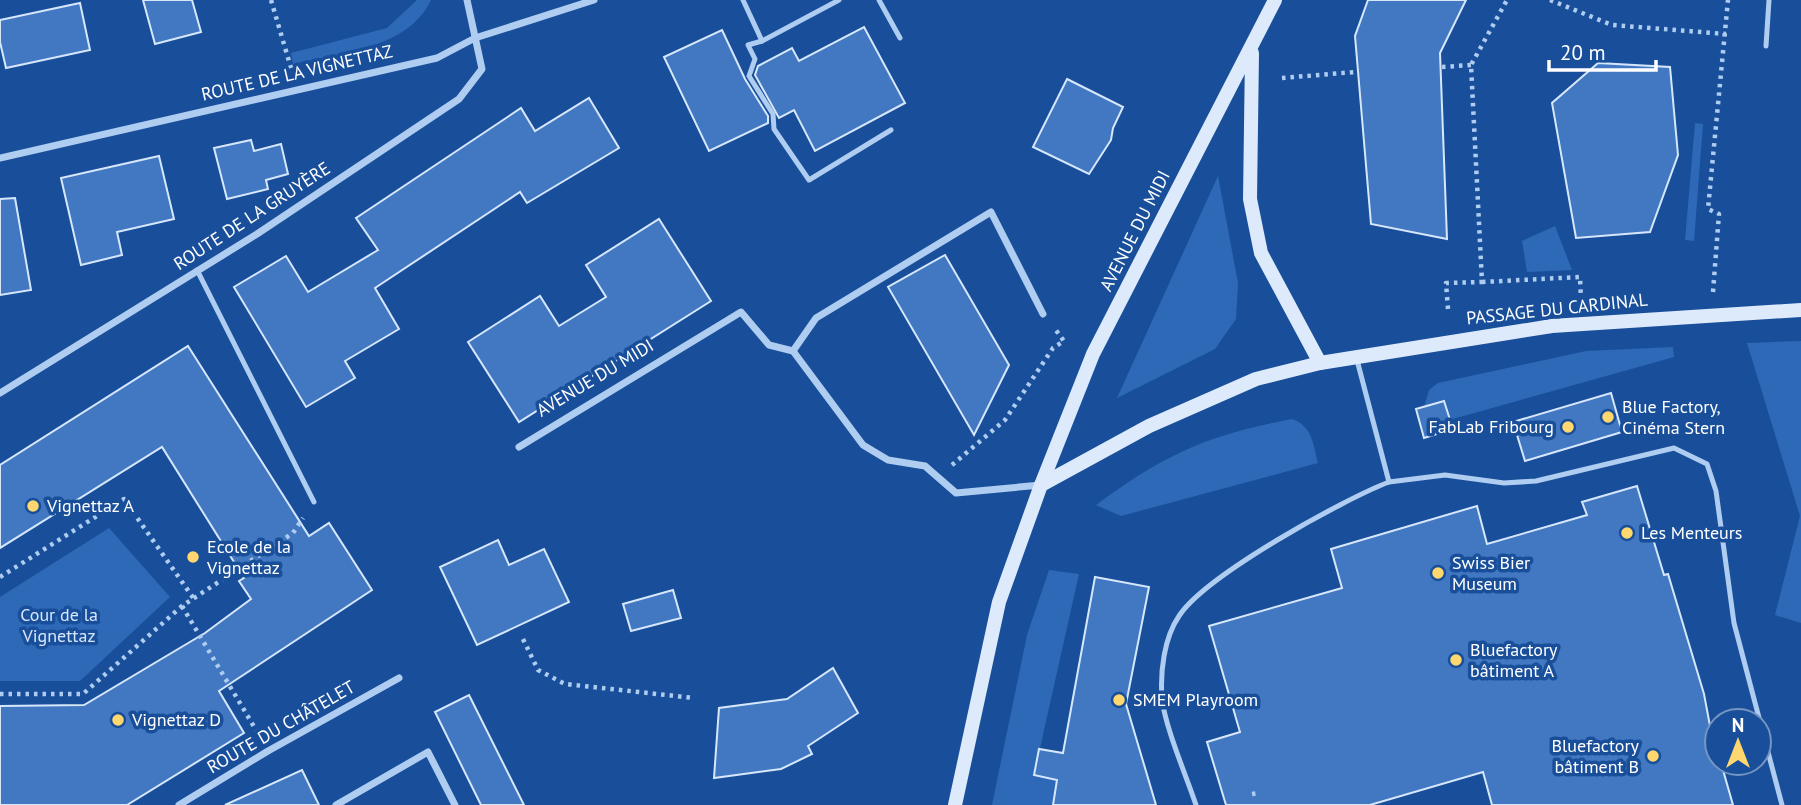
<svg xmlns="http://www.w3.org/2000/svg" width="1801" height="805" viewBox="0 0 1801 805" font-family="'PT Sans',sans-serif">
<rect width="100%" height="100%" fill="#194f9a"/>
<g fill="#2d69b7">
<path d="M417,0H431C408,49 340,53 293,64L291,53L387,28Z"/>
<path d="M1695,123L1703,124L1694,241L1685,240Z"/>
<path d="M1218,176L1238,283L1236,319L1215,349L1117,398Z"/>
<path d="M1555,226L1572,270L1527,272L1522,241Z"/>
<path d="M1801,341V623L1775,615L1800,516L1747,343Z"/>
<path d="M1673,347L1674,357L1453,419V429L1444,401L1424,407L1429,390L1438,383L1586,351Z"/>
<path d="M1292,419C1312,426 1313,443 1318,463L1121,516L1096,505C1165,454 1208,435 1292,419Z"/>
<path d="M109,528L170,597L80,681H0V597Z"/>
<path d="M1049,570L1079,574L1034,775L1057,780L1053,805H992L1027,635Z"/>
</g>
<g fill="#4278c1" stroke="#d6e7fc" stroke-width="2">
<path d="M143,0H192L201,32L155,44Z"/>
<path d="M1368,0H1466L1440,53L1447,239L1371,224L1355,36Z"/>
<path d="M80,3L90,50L6,68L0,42V20Z"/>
<path d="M864,27L905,103L815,151L794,110L779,118L755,75L758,66L792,48L799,61Z"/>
<path d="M722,30L745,79L768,116V123L709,151L664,57Z"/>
<path d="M1598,63L1670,67L1678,155L1650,232L1576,238L1552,103Z"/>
<path d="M1067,79L1123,107L1113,128L1111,140L1089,174L1033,147Z"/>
<path d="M589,98L619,148L527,203L520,192L375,288L399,329L345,361L355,378L306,407L234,287L286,256L308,292L378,250L356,218L521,108L535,131Z"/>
<path d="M251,140L254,151L281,144L288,174L266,180L268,189L227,199L214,148Z"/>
<path d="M159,156L174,219L117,232L122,255L81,265L61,178Z"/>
<path d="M15,198L31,290L0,295V199Z"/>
<path d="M659,219L711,301L519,422L468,342L540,296L559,326L606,297L586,265Z"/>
<path d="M945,255L1009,365L974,435L888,287Z"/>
<path d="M188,346L309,536L329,523L372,590L219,691L244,733L127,805H0V706L84,705L205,633L251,599L239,581L244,578L162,447L0,548V465Z"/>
<path d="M1611,393L1622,432L1525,461L1513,422Z"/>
<path d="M1444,401L1453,429L1424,438L1416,409Z"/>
<path d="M1637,486L1664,575L1668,574L1704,694L1717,763H1721L1733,805H1492L1483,772L1370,805H1226L1207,742L1240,732L1209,626L1342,588L1331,549L1477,506L1487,544L1587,515L1582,502Z"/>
<path d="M498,540L509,565L544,549L569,602L477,645L440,567Z"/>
<path d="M1095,577L1149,587L1126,704L1156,805H1053L1057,780L1034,775L1039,749L1063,753Z"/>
<path d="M673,590L681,618L631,631L623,604Z"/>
<path d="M833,668L858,713L808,746L812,754L781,769L714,778L719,708L787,699Z"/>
<path d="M469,695L524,805H481L435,712Z"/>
<path d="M302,770L319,805H225Z"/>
</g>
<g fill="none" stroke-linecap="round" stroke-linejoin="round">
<g stroke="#afccf1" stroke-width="4.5" stroke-dasharray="3.5 5" stroke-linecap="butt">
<path d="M271,0L291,68"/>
<path d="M1550,0L1612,25L1726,34"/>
<path d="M1442,67L1471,65"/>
<path d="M1282,78L1355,72"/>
<path d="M1482,282L1580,277L1581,300"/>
<path d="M1713,292L1719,214L1708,209L1728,0"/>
<path d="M1448,309L1446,283L1482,282L1471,65L1507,0"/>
<path d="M952,465L1005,420L1053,348L1064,341L1055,329"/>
<path d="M0,577L124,499L194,599"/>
<path d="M182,606L259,735"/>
<path d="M523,639L538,670L565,684L694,698"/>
<path d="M0,694H83L182,606L293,533L303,518"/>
<path d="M1252,794L1258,793"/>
</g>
<g stroke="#afccf1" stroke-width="5">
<path d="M743,0L762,41L839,0"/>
<path d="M879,0L900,38"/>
<path d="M762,41L748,45L755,59L749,76L773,114L774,129L809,180L891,130"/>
<path d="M1766,46L1769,0"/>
<path d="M197,270L314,502"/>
<path d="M1389,482L1445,475L1504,483L1536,481L1674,448L1707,464L1716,491L1734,623L1782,805"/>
<path d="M1196,805C1187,778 1164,724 1162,698C1160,672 1164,638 1179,616C1205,576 1342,500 1389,482L1357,360"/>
</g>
<g stroke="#afccf1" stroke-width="7">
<path d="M0,158L437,58L475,38L594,0"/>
<path d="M793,351L863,445L888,460L925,466L956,493L1041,485"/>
<path d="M0,393L257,234L459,99L482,69L467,0"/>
<path d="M519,447L741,312L769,345L793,351L816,318L991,212L1043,314"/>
<path d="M179,805L268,751L399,678"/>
<path d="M336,805L428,752L455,805"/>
</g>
<g stroke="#ddeafc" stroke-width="14">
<path d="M1252,53L1250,199L1261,253L1320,363"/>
<path d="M1041,485L1149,426L1256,379L1320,363L1552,326L1801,310"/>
<path d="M955,805L999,602L1041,485L1093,354L1275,0"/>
</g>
</g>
<g fill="#ffd76f" stroke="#194f9a" stroke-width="2.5">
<circle cx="1608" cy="417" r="7"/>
<circle cx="1568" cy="427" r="7"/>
<circle cx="33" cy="506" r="7"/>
<circle cx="1627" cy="533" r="7"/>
<circle cx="193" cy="557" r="7"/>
<circle cx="1438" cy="573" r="7"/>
<circle cx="1456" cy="660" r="7"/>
<circle cx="1119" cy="700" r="7"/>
<circle cx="118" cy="720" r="7"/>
<circle cx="1653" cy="756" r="7"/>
</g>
<g text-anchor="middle" stroke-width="7" stroke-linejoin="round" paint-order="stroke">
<g font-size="18" fill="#fff" stroke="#194f9a">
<text transform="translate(297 73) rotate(-13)" y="6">ROUTE DE LA VIGNETTAZ</text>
<text transform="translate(252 216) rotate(-33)" y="6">ROUTE DE LA GRUYÈRE</text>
<text transform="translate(1135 231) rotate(-63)" y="6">AVENUE DU MIDI</text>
<text transform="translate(1557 309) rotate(-6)" y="6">PASSAGE DU CARDINAL</text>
<text transform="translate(595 378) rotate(-31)" y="6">AVENUE DU MIDI</text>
<text transform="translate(281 727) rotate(-30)" y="6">ROUTE DU CHÂTELET</text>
</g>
<g font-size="18" fill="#fff" stroke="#194f9a" text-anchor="start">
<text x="1622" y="413">Blue Factory,<tspan x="1622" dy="21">Cinéma Stern</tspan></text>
<text x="1554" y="433" text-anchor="end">FabLab Fribourg</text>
<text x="47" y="512">Vignettaz A</text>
<text x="1641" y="539">Les Menteurs</text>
<text x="207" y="553">Ecole de la<tspan x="207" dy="21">Vignettaz</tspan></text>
<text x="1452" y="569">Swiss Bier<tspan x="1452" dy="21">Museum</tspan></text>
<text x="1470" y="656">Bluefactory<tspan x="1470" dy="21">bâtiment A</tspan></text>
<text x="1133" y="706">SMEM Playroom</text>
<text x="132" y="726">Vignettaz D</text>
<text x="1639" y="752" text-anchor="end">Bluefactory<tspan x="1639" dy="21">bâtiment B</tspan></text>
</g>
<g font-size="18" fill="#d6e7fc" stroke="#194f9a">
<text x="59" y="621">Cour de la<tspan x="59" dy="21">Vignettaz</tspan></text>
</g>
</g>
<g transform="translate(1738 742)"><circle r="33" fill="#194f9a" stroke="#7595c2" stroke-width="2"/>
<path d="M0-5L12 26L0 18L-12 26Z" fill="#ffd76f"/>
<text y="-10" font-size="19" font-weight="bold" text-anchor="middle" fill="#ffffff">N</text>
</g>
<path d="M1549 60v10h107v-10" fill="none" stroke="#ffffff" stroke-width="3.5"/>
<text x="1560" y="60" font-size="21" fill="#ffffff" stroke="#194f9a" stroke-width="5" paint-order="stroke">20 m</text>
</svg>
